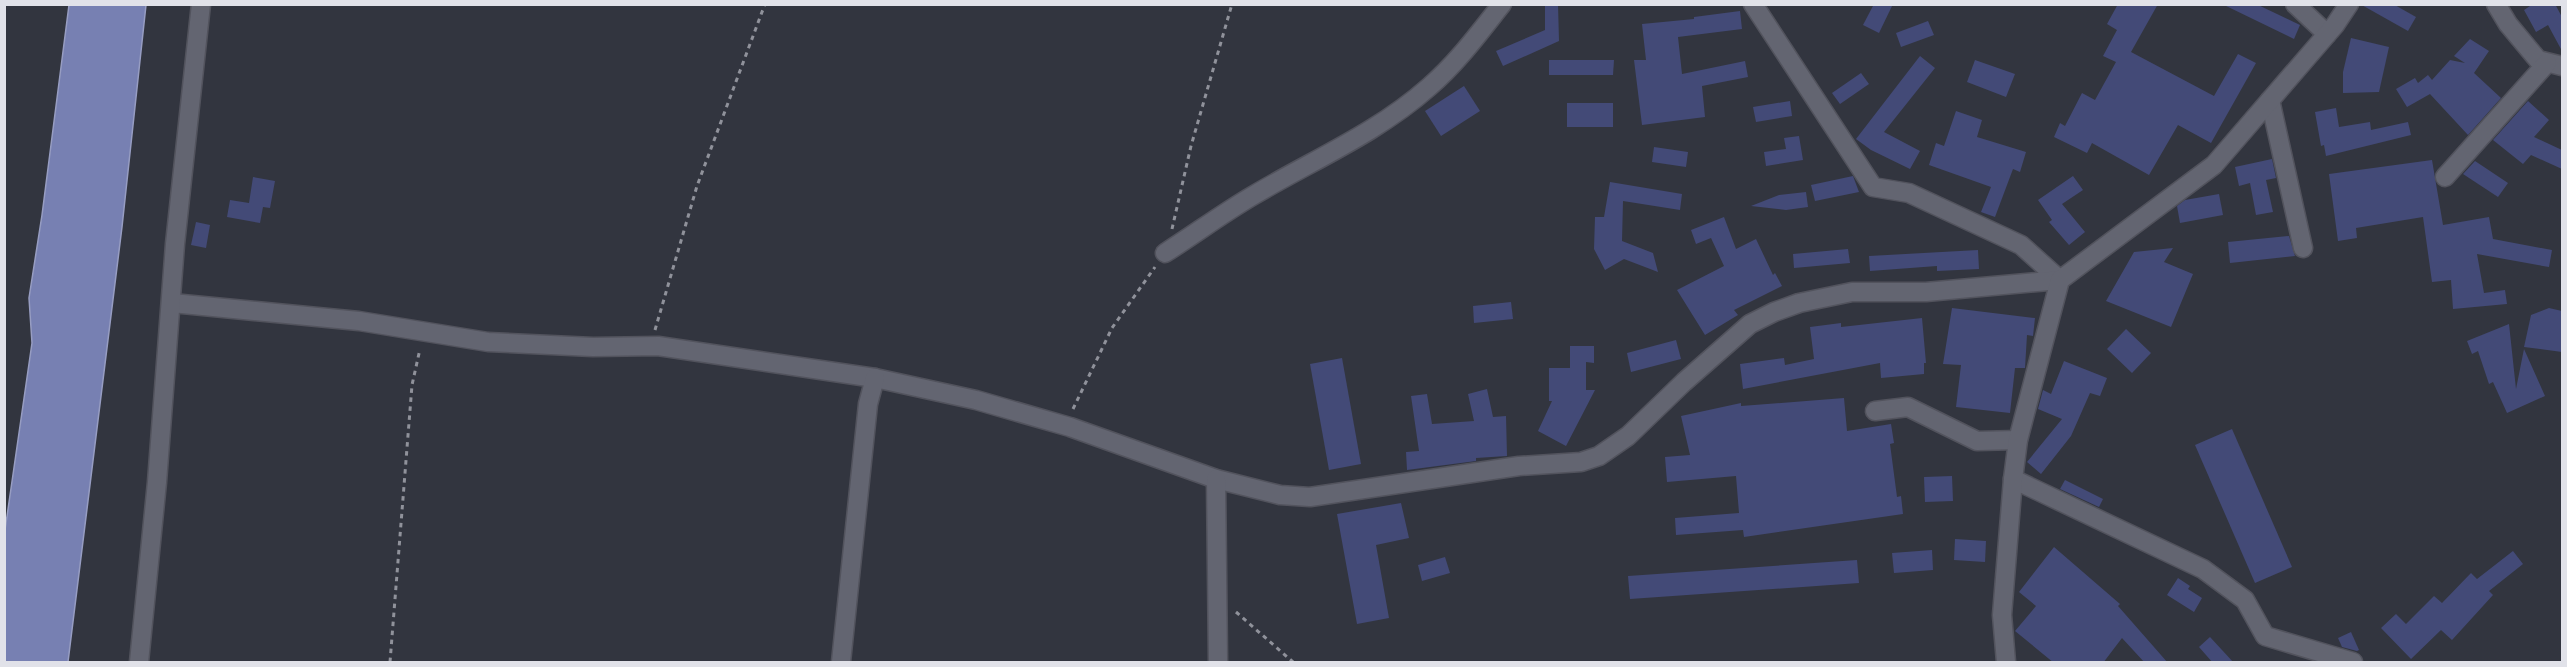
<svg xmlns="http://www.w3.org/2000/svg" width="2567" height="667" viewBox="0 0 2567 667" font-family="Quicksand,sans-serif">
<rect width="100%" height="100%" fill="#32353f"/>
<path fill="#7780b2" stroke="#979dc2" stroke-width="1.5" d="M69,5H146L122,227L68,662H5V530L32,343L29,298L42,215Z"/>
<g fill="#434a77">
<path d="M1545,4H1558L1559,41L1503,66L1496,51L1545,30Z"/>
<path d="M1874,4H1893L1879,33L1863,25Z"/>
<path d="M2118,4H2158L2131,52L2214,96L2238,54L2256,63L2211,143L2178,125L2149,175L2092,143L2087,153L2054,137L2060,123L2065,126L2082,93L2095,100L2116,62L2103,56L2117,30L2107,24Z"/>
<path d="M2222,4H2256L2300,25L2294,39Z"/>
<path d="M2360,4H2393L2416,17L2408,31Z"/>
<path d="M2533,4H2555L2562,17V51L2548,25L2536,32L2524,10Z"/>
<path d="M1740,11L1742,29L1678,37L1682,74L1745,61L1748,77L1702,86L1705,117L1642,125L1634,60H1646L1642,24L1694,19V17Z"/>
<path d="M1928,21L1934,35L1901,47L1896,33Z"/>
<path d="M2351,38L2389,47L2379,92L2343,93V72Z"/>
<path d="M2470,39L2489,51L2474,73L2501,98L2468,135L2430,94L2407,107L2396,89L2415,78L2418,83L2428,75L2432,80L2450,60L2465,63L2454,56Z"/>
<path d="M1920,56L1935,68L1884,132L1920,151L1910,169L1871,150L1856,139Z"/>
<path d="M1549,60H1614L1613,75H1549Z"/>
<path d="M1975,60L2015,74L2006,97L1967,82Z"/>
<path d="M1861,73L1869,84L1840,104L1832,93Z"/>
<path d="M1464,86L1480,111L1441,136L1425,111Z"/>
<path d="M1790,101L1792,116L1756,122L1753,107Z"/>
<path d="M2528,101L2549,120L2534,137L2562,150V169L2531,155L2523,164L2493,140Z"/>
<rect x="1567" y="103" width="46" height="24"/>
<path d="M2336,108L2339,127L2370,122L2371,130L2408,122L2411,135L2326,156L2324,145L2321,146L2315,112Z"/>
<path d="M1956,111L1982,120L1977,137L2026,152L2020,172L2013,169L1995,217L1981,212L1991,187L1929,165L1936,143L1944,146Z"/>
<path d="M1799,136L1803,160L1766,166L1764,152L1786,149L1784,138Z"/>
<path d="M1654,147L1688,152L1686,167L1652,162Z"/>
<path d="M2272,159L2276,178L2266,180L2273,212L2256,215L2250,183L2239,186L2235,167Z"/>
<path d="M2432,160L2443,225L2489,217L2493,239L2552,250L2549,267L2477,254L2484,293L2505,290L2507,304L2453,309L2451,280L2432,282L2423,217L2356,228L2357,238L2338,241L2329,174Z"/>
<path d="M2475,161L2508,183L2498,197L2463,174Z"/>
<path d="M1853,176L1859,192L1815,201L1811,185Z"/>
<path d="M2073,176L2083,190L2062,204L2085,232L2069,245L2049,222L2052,220L2038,200Z"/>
<path d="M253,177L275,181L270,208L263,207L260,223L227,217L230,200L249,203Z"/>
<path d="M1610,182L1682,194L1680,210L1623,201L1622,241L1653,253L1658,272L1624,259L1605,270L1594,249L1595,217H1604Z"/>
<path d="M1806,192L1808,207L1786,210L1751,206L1779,195Z"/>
<path d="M2219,194L2223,215L2180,223L2177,206L2185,200Z"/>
<path d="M1724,217L1736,249L1756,239L1773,275L1775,273L1782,286L1734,310L1738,315L1705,335L1677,290L1724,266L1711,238L1696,244L1691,230Z"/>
<path d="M196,222L210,225L206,248L191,245Z"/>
<path d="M2289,236L2295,256L2230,263L2228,242Z"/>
<path d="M2173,248L2164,262L2193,274L2171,327L2106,301L2134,252Z"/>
<path d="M1848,249L1850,263L1794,268L1793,254Z"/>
<path d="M1978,250L1979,269L1937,271V266L1870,271L1869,256Z"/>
<path d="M1511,302L1513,319L1474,323L1473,306Z"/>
<path d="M1952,308L2035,318L2033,336L2027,335L2025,368H2015L2010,413L1956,407L1961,365L1943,364Z"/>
<path d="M2549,308L2562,311V352L2524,347L2531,315Z"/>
<path d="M1922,318L1926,363H1924V374L1881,378L1880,363L1743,389L1740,364L1784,358L1785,365L1814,359L1810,327L1841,323V327Z"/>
<path d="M2509,324L2516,389L2524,349L2545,396L2507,413L2493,382L2489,384L2478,351L2472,354L2467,341Z"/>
<path d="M2126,329L2151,353L2132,373L2107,349Z"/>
<path d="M1676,340L1681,359L1631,372L1627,353Z"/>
<path d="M1570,346H1594V363L1586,362V390H1595L1566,446L1538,431L1552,401H1549V368H1570Z"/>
<path d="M1342,358L1361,464L1329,470L1310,364Z"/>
<path d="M2064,361L2107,378L2100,396L2090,393L2071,436L2041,474L2027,462L2062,419L2038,409L2043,390L2051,394Z"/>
<path d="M1487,389L1493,417L1506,416L1507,456L1476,458V461L1407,470L1406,452L1419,451L1411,396L1427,394L1432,424L1474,421L1468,394Z"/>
<path d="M1844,398L1847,431L1891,424L1894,443L1890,444L1897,497L1901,496L1903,514L1744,537L1743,530L1676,535L1675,518L1739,513L1736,476L1667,482L1665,457L1690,455L1681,416L1741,403V406Z"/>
<path d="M2232,429L2292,567L2255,583L2195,445Z"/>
<path d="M1952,476L1953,501L1925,502L1924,477Z"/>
<path d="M2065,480L2103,499L2099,507L2060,489Z"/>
<path d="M1401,503L1409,538L1376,545L1389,618L1357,624L1337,514Z"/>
<path d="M1955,539L1986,541L1985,562L1954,560Z"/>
<path d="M2054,547L2120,604L2118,606L2168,663H2145L2122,638L2103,663H2054L2015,631L2036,606L2019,592Z"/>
<path d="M1932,550L1933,570L1894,573L1892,553Z"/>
<path d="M2513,551L2523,564L2489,591L2493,595L2452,640L2441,630L2411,659L2381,628L2396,614L2406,624L2434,596L2442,603L2471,573L2477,579Z"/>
<path d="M1445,557L1450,573L1422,581L1418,565Z"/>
<path d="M1857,560L1859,583L1630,599L1628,576Z"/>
<path d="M2178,578L2190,586L2188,589L2202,598L2194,612L2167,595Z"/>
<path d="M2351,632L2359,650L2357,651L2342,647L2338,638Z"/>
<path d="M2210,637L2234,663H2213L2199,647Z"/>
</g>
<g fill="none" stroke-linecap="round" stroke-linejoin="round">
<defs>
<g id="minor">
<path d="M1753,4L1873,187L1909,193L2021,245L2060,280"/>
<path d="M2295,4L2327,34"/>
<path d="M2496,4L2508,24L2538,60L2562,66"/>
<path d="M2270,100L2303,248"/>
<path d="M2445,177L2547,63"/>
<path d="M1165,253C1195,234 1223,213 1254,195C1313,160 1377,133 1429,87C1457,63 1479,33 1502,4"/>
<path d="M172,303L359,321L488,342L593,347L658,346L875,378L976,400L1070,427L1216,479L1280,495L1310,497L1519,466L1581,462L1599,456L1628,436L1684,382L1750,324L1774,312L1799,303L1852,292H1926L2060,280"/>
<path d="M1875,411L1908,407L1977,441L2018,440"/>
<path d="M1216,479L1218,662"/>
<path d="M2013,479L2203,569L2245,600L2265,636L2353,662"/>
<path d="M139,662L157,482L175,244L201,4"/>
<path d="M841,662L868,404L875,378"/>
<path d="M2006,662L2002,615L2013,479L2018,440L2060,280L2214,165L2335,25L2349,4"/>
</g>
</defs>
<use href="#minor" stroke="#52535d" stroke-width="21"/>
<g stroke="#90929b" stroke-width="3" stroke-dasharray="4.5 4.5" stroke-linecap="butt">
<path d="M1172,229L1191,146L1232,4"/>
<path d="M655,330L697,186L765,4"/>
<path d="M1073,409L1112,328L1155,267"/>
<path d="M1236,612L1293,662"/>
<path d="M390,662L412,385L420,349"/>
</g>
<use href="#minor" stroke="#636571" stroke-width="18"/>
</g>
<rect width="2567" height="667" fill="none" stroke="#e1e2e9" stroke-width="12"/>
</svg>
